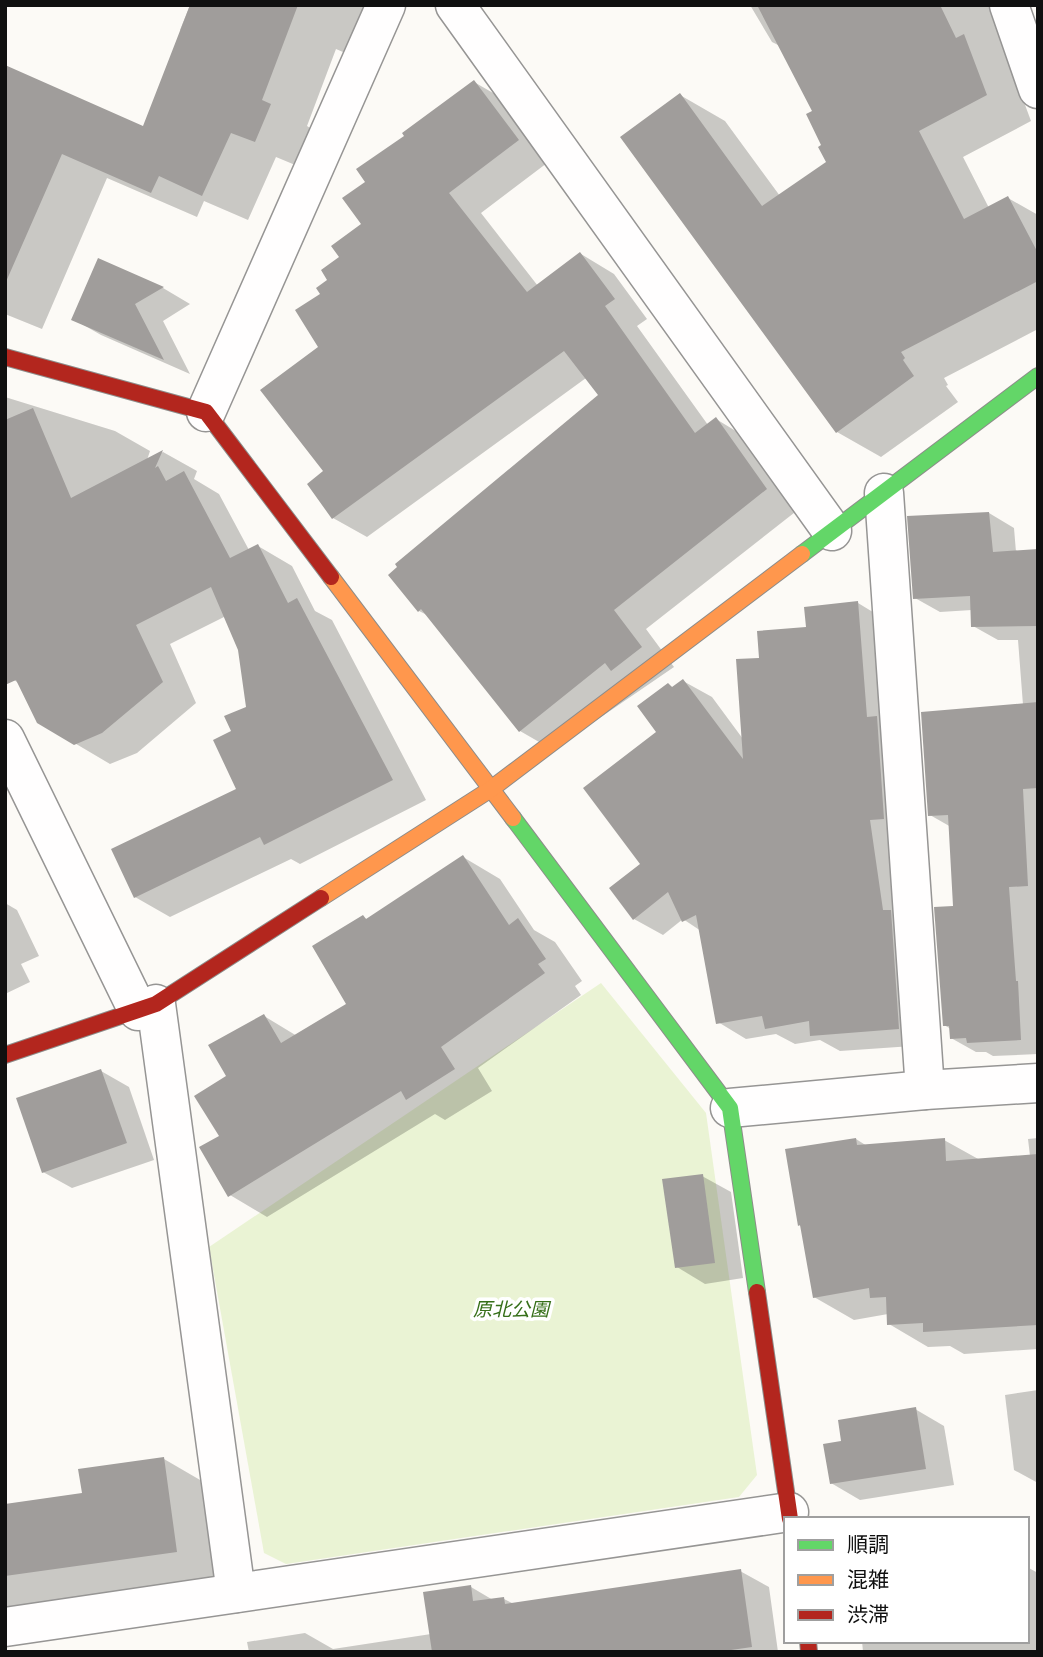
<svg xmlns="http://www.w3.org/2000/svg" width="1043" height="1657" viewBox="0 0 1043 1657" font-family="Bitter,'Noto Sans JP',serif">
<rect width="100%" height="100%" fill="#fcfaf6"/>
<path fill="#eaf3d4" d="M601,983L706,1113L757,1475L739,1497L286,1564L264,1553L209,1247Z"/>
<g fill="#0003">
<path d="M190,5H389L366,62L336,49L307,126L315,131L300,167L276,157L248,220L204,201L197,217L107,178L42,329L5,314V83L144,128L182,31L180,30Z"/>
<path d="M750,5H988L1031,121L963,157L989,208L1008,198L1038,215V329L944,378L948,385L946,386L958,402L881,457L837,432L680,95L725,121L780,196L828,163L815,112L780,46L772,42Z"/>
<path d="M474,82L507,101L551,160L481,213L538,286L581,254L614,274L647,319L637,326L708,425L716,419L749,439L799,509L646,629L674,667L553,750L520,731L429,616L419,611L390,575L600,395L586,378L367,537L333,518L326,471L320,347L323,295L341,258L363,225L367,182L406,136Z"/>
<path d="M99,260L163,288L190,304L163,321L190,374L101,335L73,319Z"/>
<path d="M5,397L115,431L150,451L147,460L163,452L197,471L194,479L219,494L249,550L258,546L292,566L315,611L332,620L426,800L300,864L291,859L170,917L135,897L239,790L234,732L248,708L240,649L226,616L170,644L196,703L137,753L110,764L39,722L20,684L14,680L5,662Z"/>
<path d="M989,513L1014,528L1016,552L1038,551V1054L993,1056L986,1052H976L951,1038V1029L944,1025L955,908L951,827L930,815L1023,705L1018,640H998L973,626L972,610L940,612L915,598Z"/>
<path d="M858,603L886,620L927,1045L840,1051L820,1040L795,1044L776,1034L746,1039L718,1022L701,931L683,919L663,935L634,919L659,733L668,685L674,688L683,681L712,697L743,739L761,659L808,629Z"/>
<path d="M463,857L500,879L534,930L555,942L582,981L575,986L581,995L478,1068L492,1091L445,1120L435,1114L267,1217L230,1195L221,1136L229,1077L264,1016L297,1036L349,1004L363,917L368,920Z"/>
<path d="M5,903L17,910L39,956L21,964L30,982L5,994Z"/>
<path d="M101,1071L129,1087L154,1160L72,1188L43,1172Z"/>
<path d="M1038,1138V1349L964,1354L950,1346L928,1347L889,1324L888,1314L854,1320L814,1297L802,1227L799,1225L856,1139L867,1146L944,1140L980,1160L1030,1156L1028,1139Z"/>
<path d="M702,1176L731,1192L743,1278L705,1284L677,1267Z"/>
<path d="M1038,1390V1483L1014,1470L1005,1395Z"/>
<path d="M915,1409L944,1426L954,1485L860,1500L831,1483L843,1443Z"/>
<path d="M164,1459L219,1491L232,1583L5,1615V1506L84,1495Z"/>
<path d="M1027,1567L1038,1573V1652H863L862,1641H1027Z"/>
<path d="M740,1571L769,1587L778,1652H249L247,1642L305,1633L333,1649L431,1634L471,1587L493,1600L504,1599L514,1604Z"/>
</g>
<g fill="#a09d9b">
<path d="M190,5H298L262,100L271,104L255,142L231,133L202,196L159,176L151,193L62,154L5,284V65L143,126Z"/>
<path d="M757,5H940L956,38L964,34L987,95L919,131L964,219L1008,196L1038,253V281L901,352L905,358L903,360L914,376L836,433L620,137L680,93L762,206L826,162L818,147L821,145L806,114L812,111Z"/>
<path d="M474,80L519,140L449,193L527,292L580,252L615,299L605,306L695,433L716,417L767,489L614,610L642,647L611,671L605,663L519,732L421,609L418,612L388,575L397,567L395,564L598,395L564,351L332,519L307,484L323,471L260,390L318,347L295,310L320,294L316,288L327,280L321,270L339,257L331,246L361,224L342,198L365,182L356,169L404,136L402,133Z"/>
<path d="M98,258L164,287L135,304L164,360L71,320Z"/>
<path d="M33,408L71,498L163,450L155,468L158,466L166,481L184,471L230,558L258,544L288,603L297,598L393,780L264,845L260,837L134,898L111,849L236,789L213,740L231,731L224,716L246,707L238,650L211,587L136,625L163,682L102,733L74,745L37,723L16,680L5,685V420Z"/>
<path d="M989,512L993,552L1038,549V626L971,627L970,596L913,599L907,516Z"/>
<path d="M858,601L867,717L877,716L884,819L870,820L883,910H891L899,1029L810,1036L809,1021L765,1029L762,1016L716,1024L696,915L682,922L668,892L633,920L609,888L640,864L583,788L656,732L637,706L668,683L672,687L683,679L743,759L736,659L759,658L757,631L806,627L804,607Z"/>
<path d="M1038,702V788L1023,789L1028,886L1009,887L1016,981H1018L1021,1040L967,1043L966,1038L950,1039L949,1026H943L934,907L953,906L948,815L928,816L921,712Z"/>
<path d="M463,855L509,925L518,918L546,959L538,964L545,973L441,1047L455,1069L406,1100L401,1091L228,1197L199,1147L219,1136L194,1096L226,1076L208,1045L264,1014L281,1043L346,1004L312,946L363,915L366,919Z"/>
<path d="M101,1069L127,1143L42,1173L16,1098Z"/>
<path d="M856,1138L857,1145L945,1138L946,1161L1038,1154V1325L923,1332V1323L887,1325L886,1297L870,1298L869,1288L813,1298L800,1225L798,1226L785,1149Z"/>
<path d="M703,1174L715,1263L675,1268L662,1179Z"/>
<path d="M916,1407L926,1469L830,1484L823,1444L841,1441L838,1420Z"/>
<path d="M164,1457L177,1552L5,1576V1504L82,1493L78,1469Z"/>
<path d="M741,1569L752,1647L717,1652H432L423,1592L471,1585L473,1601L504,1597L505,1604Z"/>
</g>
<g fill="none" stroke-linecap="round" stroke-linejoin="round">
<defs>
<g id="street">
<path d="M455,5L832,531"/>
<path d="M1009,5L1038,89"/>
<path d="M206,412L386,5"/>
<path d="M884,493L925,1090"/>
<path d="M5,739L138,1011"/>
<path d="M156,1004L236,1593"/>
<path d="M730,1108L925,1090L1038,1083"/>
<path d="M5,1627L789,1512"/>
</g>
<g id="fast">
<path d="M802,554L1038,376"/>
<path d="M513,818L730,1108L757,1292"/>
</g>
<g id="slow">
<path d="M331,577L513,818"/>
<path d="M321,898L491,789L802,554"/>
</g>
<g id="jam">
<path d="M5,357L206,412L331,577"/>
<path d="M5,1055L156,1004L321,898"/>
<path d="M757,1292L790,1519"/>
<path d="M808,1641L809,1652"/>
</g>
</defs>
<use href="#street" stroke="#969594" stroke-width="41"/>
<use href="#fast" stroke="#8d8c8a" stroke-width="18"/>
<use href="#slow" stroke="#8d8c8a" stroke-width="18"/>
<use href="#jam" stroke="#8d8c8a" stroke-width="18"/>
<use href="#street" stroke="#fffefe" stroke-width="38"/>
<use href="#fast" stroke="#63d668" stroke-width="16"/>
<use href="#slow" stroke="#ff974d" stroke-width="16"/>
<use href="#jam" stroke="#b3261e" stroke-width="16"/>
</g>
<g text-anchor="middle" stroke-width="7" stroke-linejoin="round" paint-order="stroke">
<g font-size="19" font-style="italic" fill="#366f19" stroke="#fff">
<text x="511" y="1316">原北公園</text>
</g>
</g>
<rect width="1043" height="1657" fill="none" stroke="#101010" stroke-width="14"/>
<rect x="784" y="1517" width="245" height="126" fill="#ffffff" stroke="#9f9f9f" stroke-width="2"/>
<rect x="798" y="1540" width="35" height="10" fill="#63d668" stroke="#9f9f9f" stroke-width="2"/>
<text x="847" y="1552" font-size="21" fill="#101010">順調</text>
<rect x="798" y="1575" width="35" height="10" fill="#ff974d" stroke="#9f9f9f" stroke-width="2"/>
<text x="847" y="1587" font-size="21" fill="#101010">混雑</text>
<rect x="798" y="1610" width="35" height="10" fill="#b3261e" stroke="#9f9f9f" stroke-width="2"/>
<text x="847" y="1622" font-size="21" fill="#101010">渋滞</text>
</svg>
